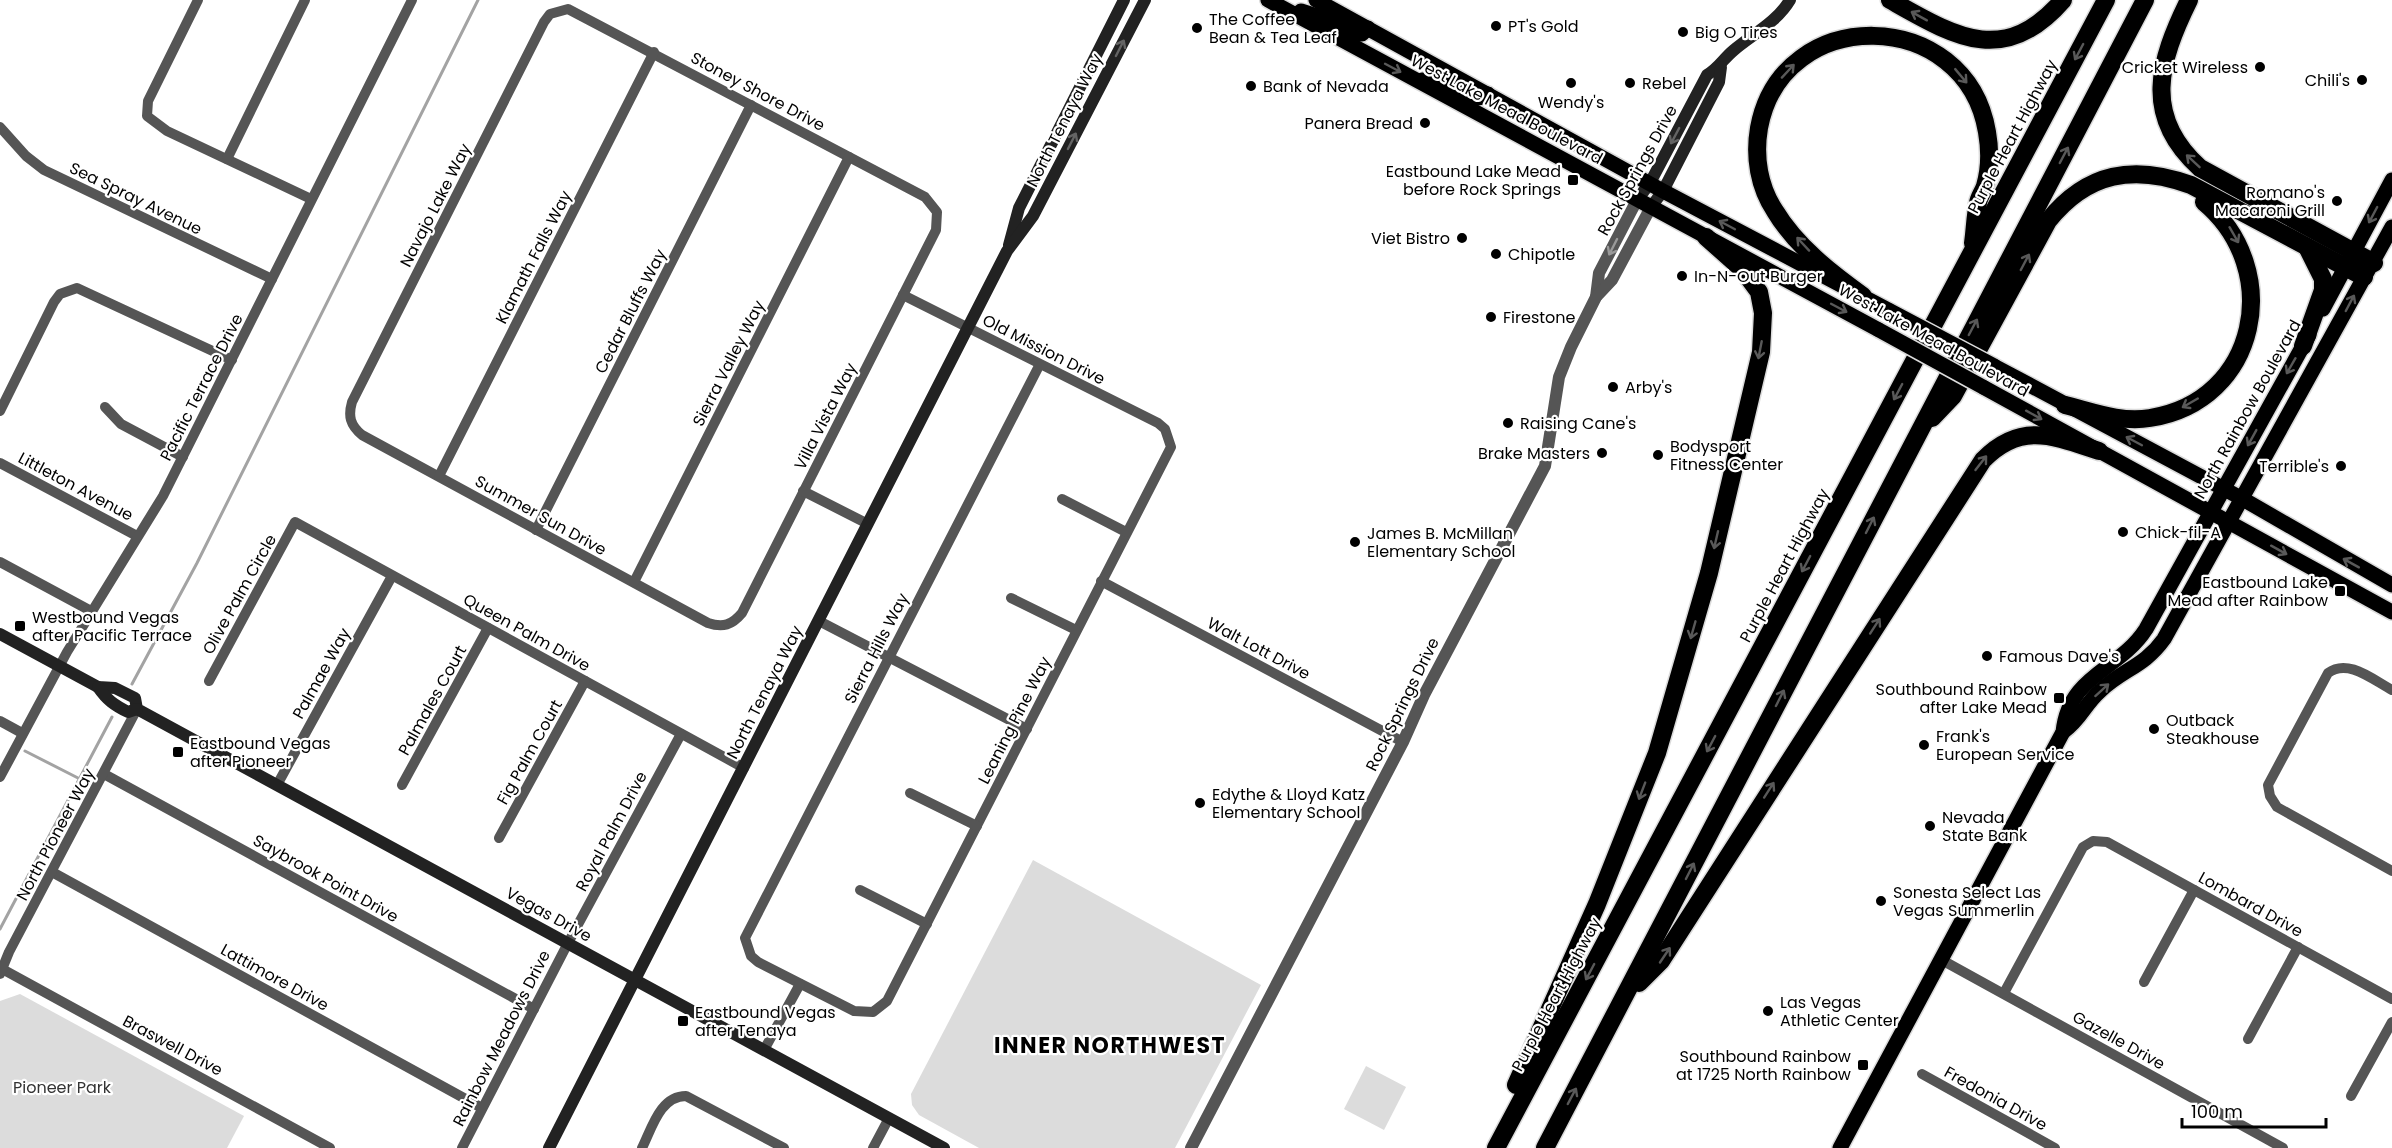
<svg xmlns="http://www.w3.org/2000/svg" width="2392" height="1148" viewBox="0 0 2392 1148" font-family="Poppins,sans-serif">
<rect width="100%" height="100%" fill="#fff"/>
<g fill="#dcdcdc">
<path d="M1033,860L1261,985L1175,1148H979L919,1115L912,1105L911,1094Z"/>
<path d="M20,994L244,1116L227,1148H0V1001Z"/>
<path d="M1366,1066L1406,1087L1384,1130L1344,1109Z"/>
</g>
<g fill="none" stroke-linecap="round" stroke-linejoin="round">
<g stroke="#a3a3a3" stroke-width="3">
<path d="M132,684L197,563L478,0"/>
<path d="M25,751L78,778"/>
<path d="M0,929L112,717"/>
</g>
<defs>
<g id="primary">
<path d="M1268,0L1879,330"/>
<path d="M1316,0L1663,191L1890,311"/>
<path d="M1301,11L1323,18L1357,34H1362L1368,28"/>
<path d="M1422,80C1431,81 1440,81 1447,85C1460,90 1475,105 1488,94"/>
<path d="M2323,309L2392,180"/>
<path d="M1994,366L2241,498L2392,585"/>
<path d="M1983,387L2392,612"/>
<path d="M2063,732C2082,718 2084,705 2100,691C2123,669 2144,667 2164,639L2392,227"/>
<path d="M1840,1148L2063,732C2069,674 2119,671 2146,629L2309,335"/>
</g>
<g id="motorway">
<path d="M1890,0C1954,36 2004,68 2063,0"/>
<path d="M2189,0C2159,61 2142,116 2200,168L2374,263"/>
<path d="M1863,296C1831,273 1796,246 1775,211C1759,187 1754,157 1759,128C1782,3 1966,6 1987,132C1990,149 1990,169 1985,186C1983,192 1979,197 1978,203C1975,216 1975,230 1973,243"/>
<path d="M2303,346L2323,290V279L2307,247"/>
<path d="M2065,405C2093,412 2121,423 2150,418C2259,401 2284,269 2204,202"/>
<path d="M1932,418L1953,396L2048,221C2087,172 2134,164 2191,185L2364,277"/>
<path d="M1639,983L1661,961L1983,460C2021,421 2054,436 2099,451"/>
<path d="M1516,1085L1597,904L1657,753L1709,573L1761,352L1763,313L1759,292L1742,269L1706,237"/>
<path d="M1496,1148L2106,0"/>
<path d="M1545,1148L2145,0"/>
</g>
</defs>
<use href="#primary" stroke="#dbdbdb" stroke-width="18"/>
<use href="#motorway" stroke="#dbdbdb" stroke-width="21"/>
<g stroke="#555" stroke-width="10">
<path d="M198,0L148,101L147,116L167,131L311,199"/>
<path d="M568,9L925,197L937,212L936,230L742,613C732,625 723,628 708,623L362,435C350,425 348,416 352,402L544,22L550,14Z"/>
<path d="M0,127L26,156L44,170L272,279"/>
<path d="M227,159L305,0"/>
<path d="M903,295L1158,423L1165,429L1171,447L887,1001L873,1012L854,1011L758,962L751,956L745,938L1040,364"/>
<path d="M105,407L121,424L183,457"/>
<path d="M0,411L54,302L60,294L77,288L232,360"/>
<path d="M0,463L137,536"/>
<path d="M439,476L654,52"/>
<path d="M803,491L868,524"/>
<path d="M1062,499L1126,532"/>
<path d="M536,530L751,105"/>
<path d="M0,562L91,611"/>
<path d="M1101,581L1403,742"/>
<path d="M634,582L849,157"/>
<path d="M1011,598L1076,630"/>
<path d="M819,621L1027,729"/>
<path d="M209,681L295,522L744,768"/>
<path d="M2392,690C2373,680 2348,658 2328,673L2268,785L2270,796L2277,807L2392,871"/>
<path d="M0,721L22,733"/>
<path d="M104,774L534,1009"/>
<path d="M0,777L67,652L163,496L412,0"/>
<path d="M277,785L392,576"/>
<path d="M402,785L488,628"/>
<path d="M910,793L977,826"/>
<path d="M499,838L585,681"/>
<path d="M52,872L482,1108"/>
<path d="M860,890L927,924"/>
<path d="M1940,959L2283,1148"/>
<path d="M2,969L330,1148"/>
<path d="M0,974L9,952L137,709"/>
<path d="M2144,982L2194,890"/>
<path d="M2004,993L2083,847L2093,841L2107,842L2392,999"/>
<path d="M2248,1039L2298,947"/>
<path d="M764,1050L800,984"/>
<path d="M1922,1074L2055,1148"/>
<path d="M2351,1096L2392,1022"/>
<path d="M462,1148L568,943L681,734"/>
<path d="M642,1148C652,1128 660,1096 686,1096L784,1148"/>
<path d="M873,1148L889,1118"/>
</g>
<g stroke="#555" stroke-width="12">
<path d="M1596,297L1599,273L1637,200"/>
<path d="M1191,1148L1403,742L1424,695L1545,466L1559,377L1571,347L1596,297L1612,280L1651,207"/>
</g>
<g stroke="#222" stroke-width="12">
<path d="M1637,200L1650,183L1707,75C1719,68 1723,59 1734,50C1753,34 1777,22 1790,0"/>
<path d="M1651,207L1663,191L1719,82L1721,67"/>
<path d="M1009,245L1019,208L1124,0"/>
<path d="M0,634L98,687L115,688L135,698L137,709L944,1148"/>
<path d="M98,687C107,700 114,705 128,712L137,709"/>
<path d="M549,1148L1007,251L1033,216L1145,0"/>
</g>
<use href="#primary" stroke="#000" stroke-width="15"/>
<use href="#motorway" stroke="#000" stroke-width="18"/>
<defs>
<g id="primary-bridge">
<path d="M1890,311L1994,366"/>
<path d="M1879,330L1983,387"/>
</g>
</defs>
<use href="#primary-bridge" stroke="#dbdbdb" stroke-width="18" stroke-linecap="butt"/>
<use href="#primary-bridge" stroke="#000" stroke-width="15"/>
</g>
<defs><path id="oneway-shaft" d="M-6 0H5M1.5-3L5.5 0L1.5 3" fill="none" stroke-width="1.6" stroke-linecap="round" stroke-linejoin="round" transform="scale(1.5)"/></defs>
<g stroke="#595959">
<use href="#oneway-shaft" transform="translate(1919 16) rotate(-151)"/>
<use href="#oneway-shaft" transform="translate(2079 52) rotate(118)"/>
<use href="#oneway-shaft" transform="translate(1393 68) rotate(28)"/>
<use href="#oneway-shaft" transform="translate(1788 71) rotate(-47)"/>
<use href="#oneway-shaft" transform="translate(1961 76) rotate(50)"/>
<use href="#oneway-shaft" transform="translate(2064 155) rotate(-62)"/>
<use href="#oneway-shaft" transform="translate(2193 161) rotate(-137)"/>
<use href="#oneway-shaft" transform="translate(2373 215) rotate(118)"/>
<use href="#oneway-shaft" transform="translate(1727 225) rotate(-152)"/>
<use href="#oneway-shaft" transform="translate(2234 235) rotate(60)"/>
<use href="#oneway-shaft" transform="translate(1803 244) rotate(-133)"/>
<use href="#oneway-shaft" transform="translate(2025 262) rotate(-62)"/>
<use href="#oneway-shaft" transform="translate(2350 303) rotate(-62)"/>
<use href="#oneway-shaft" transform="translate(1839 308) rotate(28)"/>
<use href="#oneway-shaft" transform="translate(1973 327) rotate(-62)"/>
<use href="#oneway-shaft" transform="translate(1760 350) rotate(101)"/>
<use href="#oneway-shaft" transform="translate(2291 366) rotate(120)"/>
<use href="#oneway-shaft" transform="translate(1898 392) rotate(118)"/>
<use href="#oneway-shaft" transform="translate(2190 403) rotate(150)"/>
<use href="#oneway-shaft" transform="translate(2034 415) rotate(29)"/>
<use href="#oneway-shaft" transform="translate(2252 438) rotate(119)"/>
<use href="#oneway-shaft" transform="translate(2134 441) rotate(-152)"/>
<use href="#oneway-shaft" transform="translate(1981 463) rotate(-52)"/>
<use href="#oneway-shaft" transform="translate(1870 525) rotate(-63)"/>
<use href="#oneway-shaft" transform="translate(1716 540) rotate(103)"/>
<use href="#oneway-shaft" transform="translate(2279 550) rotate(29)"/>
<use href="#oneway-shaft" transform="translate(2351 563) rotate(-151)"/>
<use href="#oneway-shaft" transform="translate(1806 564) rotate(118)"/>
<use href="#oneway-shaft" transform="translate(1875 626) rotate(-57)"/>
<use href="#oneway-shaft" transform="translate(1693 630) rotate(106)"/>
<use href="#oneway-shaft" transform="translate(2102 690) rotate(-42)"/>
<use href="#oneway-shaft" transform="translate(1780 698) rotate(-63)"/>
<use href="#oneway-shaft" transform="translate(1711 744) rotate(118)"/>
<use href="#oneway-shaft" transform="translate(1769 790) rotate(-57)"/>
<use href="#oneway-shaft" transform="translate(1642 791) rotate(111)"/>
<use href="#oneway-shaft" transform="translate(1690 871) rotate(-63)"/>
<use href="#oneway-shaft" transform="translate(1665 955) rotate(-56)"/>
<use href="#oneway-shaft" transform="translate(1590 972) rotate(118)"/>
<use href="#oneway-shaft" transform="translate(1572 1096) rotate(-62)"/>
</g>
<g stroke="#646464">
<use href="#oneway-shaft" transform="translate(1120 48) rotate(-63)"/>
<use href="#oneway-shaft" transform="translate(1675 136) rotate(118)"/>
<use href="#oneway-shaft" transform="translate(1072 141) rotate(-63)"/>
</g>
<use stroke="#999" href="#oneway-shaft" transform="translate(1613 247) rotate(117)"/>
<g fill="#000" stroke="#fff" stroke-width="2">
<circle cx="1496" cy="26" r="6"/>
<circle cx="1197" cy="28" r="6"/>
<circle cx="1683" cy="32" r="6"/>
<circle cx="2260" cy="67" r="6"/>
<circle cx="2362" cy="80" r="6"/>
<circle cx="1571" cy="83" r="6"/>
<circle cx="1630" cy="83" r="6"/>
<circle cx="1251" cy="86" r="6"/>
<circle cx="1425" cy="123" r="6"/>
<rect x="1567" y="174" width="12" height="12" rx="3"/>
<circle cx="2337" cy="201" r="6"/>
<circle cx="1462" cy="238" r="6"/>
<circle cx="1496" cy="254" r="6"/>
<circle cx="1682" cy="276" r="6"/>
<circle cx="1491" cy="317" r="6"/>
<circle cx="1613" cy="387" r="6"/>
<circle cx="1508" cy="423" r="6"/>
<circle cx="1602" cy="453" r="6"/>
<circle cx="1658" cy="455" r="6"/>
<circle cx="2341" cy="466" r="6"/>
<circle cx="2123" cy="532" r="6"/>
<circle cx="1355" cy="542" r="6"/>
<rect x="2334" y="585" width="12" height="12" rx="3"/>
<rect x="14" y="620" width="12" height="12" rx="3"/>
<circle cx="1987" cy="656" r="6"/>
<rect x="2053" y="692" width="12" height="12" rx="3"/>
<circle cx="2154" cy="729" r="6"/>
<circle cx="1924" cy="745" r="6"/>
<rect x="172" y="746" width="12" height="12" rx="3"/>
<circle cx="1200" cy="803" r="6"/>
<circle cx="1930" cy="826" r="6"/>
<circle cx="1881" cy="901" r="6"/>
<circle cx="1768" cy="1011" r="6"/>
<rect x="677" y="1015" width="12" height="12" rx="3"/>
<rect x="1857" y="1059" width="12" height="12" rx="3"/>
</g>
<g text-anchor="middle" stroke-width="4.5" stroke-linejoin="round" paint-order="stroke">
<g font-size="16" fill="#000" stroke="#fff" text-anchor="start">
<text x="1209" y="25">The Coffee<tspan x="1209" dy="18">Bean &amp; Tea Leaf</tspan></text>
<text x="1508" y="32">PT's Gold</text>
<text x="1695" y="38">Big O Tires</text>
<text x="2248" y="73" text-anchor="end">Cricket Wireless</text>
<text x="2350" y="86" text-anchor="end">Chili's</text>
<text x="1642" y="89">Rebel</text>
<text x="1263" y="92">Bank of Nevada</text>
<text x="1571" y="108" text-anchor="middle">Wendy's</text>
<text x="1413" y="129" text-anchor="end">Panera Bread</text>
<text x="1561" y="177" text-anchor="end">Eastbound Lake Mead<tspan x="1561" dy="18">before Rock Springs</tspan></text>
<text x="2325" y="198" text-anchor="end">Romano's<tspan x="2325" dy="18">Macaroni Grill</tspan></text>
<text x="1450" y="244" text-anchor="end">Viet Bistro</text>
<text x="1508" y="260">Chipotle</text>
<text x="1694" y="282">In-N-Out Burger</text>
<text x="1503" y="323">Firestone</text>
<text x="1625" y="393">Arby's</text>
<text x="1520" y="429">Raising Cane's</text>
<text x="1670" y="452">Bodysport<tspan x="1670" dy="18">Fitness Center</tspan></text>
<text x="1590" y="459" text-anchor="end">Brake Masters</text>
<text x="2329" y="472" text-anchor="end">Terrible's</text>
<text x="2135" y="538">Chick-fil-A</text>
<text x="1367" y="539">James B. McMillan<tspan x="1367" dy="18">Elementary School</tspan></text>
<text x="2328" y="588" text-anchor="end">Eastbound Lake<tspan x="2328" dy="18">Mead after Rainbow</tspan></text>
<text x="32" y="623">Westbound Vegas<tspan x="32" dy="18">after Pacific Terrace</tspan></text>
<text x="1999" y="662">Famous Dave's</text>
<text x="2047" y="695" text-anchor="end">Southbound Rainbow<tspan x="2047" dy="18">after Lake Mead</tspan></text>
<text x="2166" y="726">Outback<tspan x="2166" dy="18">Steakhouse</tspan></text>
<text x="1936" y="742">Frank's<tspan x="1936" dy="18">European Service</tspan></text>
<text x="190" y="749">Eastbound Vegas<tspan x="190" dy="18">after Pioneer</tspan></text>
<text x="1212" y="800">Edythe &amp; Lloyd Katz<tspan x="1212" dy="18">Elementary School</tspan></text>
<text x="1942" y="823">Nevada<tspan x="1942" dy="18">State Bank</tspan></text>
<text x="1893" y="898">Sonesta Select Las<tspan x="1893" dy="18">Vegas Summerlin</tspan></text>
<text x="1780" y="1008">Las Vegas<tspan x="1780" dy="18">Athletic Center</tspan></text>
<text x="695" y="1018">Eastbound Vegas<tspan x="695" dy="18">after Tenaya</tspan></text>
<text x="1851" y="1062" text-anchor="end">Southbound Rainbow<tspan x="1851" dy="18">at 1725 North Rainbow</tspan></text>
</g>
<g font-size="16" fill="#000" stroke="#fff">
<text transform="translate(758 91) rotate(28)" y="6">Stoney Shore Drive</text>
<text transform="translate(1507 109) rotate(28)" y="6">West Lake Mead Boulevard</text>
<text transform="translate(1064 120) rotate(-63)" y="6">North Tenaya Way</text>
<text transform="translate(2012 136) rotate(-62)" y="6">Purple Heart Highway</text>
<text transform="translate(1637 170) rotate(-61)" y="6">Rock Springs Drive</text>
<text transform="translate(136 198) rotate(26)" y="6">Sea Spray Avenue</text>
<text transform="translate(435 205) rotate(-63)" y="6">Navajo Lake Way</text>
<text transform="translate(533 257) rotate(-63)" y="6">Klamath Falls Way</text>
<text transform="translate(630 311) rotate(-63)" y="6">Cedar Bluffs Way</text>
<text transform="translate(1934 340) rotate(29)" y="6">West Lake Mead Boulevard</text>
<text transform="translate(1044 349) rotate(27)" y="6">Old Mission Drive</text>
<text transform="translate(728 363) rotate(-63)" y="6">Sierra Valley Way</text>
<text transform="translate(201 387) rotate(-63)" y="6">Pacific Terrace Drive</text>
<text transform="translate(2247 409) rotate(-61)" y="6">North Rainbow Boulevard</text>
<text transform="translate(825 416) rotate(-63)" y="6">Villa Vista Way</text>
<text transform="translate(76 486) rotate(28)" y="6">Littleton Avenue</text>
<text transform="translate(541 515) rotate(29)" y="6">Summer Sun Drive</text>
<text transform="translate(1784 565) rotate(-62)" y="6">Purple Heart Highway</text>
<text transform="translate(239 594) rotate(-61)" y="6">Olive Palm Circle</text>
<text transform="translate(527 632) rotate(29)" y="6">Queen Palm Drive</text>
<text transform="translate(876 648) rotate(-63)" y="6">Sierra Hills Way</text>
<text transform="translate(1259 648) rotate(28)" y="6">Walt Lott Drive</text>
<text transform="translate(321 673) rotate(-61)" y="6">Palmae Way</text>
<text transform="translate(764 692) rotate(-63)" y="6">North Tenaya Way</text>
<text transform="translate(432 700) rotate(-61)" y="6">Palmales Court</text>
<text transform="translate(1402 704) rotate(-64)" y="6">Rock Springs Drive</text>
<text transform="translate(1014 720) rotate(-63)" y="6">Leaning Pine Way</text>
<text transform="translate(529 752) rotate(-61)" y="6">Fig Palm Court</text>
<text transform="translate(611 831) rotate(-62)" y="6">Royal Palm Drive</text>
<text transform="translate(55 834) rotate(-62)" y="6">North Pioneer Way</text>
<text transform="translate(326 878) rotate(29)" y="6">Saybrook Point Drive</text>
<text transform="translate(2251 904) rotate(29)" y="6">Lombard Drive</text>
<text transform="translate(549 914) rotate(29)" y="6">Vegas Drive</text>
<text transform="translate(275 977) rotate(29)" y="6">Lattimore Drive</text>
<text transform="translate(1556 994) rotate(-62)" y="6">Purple Heart Highway</text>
<text transform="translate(501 1038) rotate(-63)" y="6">Rainbow Meadows Drive</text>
<text transform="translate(2119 1040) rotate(29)" y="6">Gazelle Drive</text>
<text transform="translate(173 1045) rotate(28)" y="6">Braswell Drive</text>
<text transform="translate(1996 1098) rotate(29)" y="6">Fredonia Drive</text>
</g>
<g font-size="16" fill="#333" stroke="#fff">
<text x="62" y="1093">Pioneer Park</text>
</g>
<g font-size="22" font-weight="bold" letter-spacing="1.5" fill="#000" stroke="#fff">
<text x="1110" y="1053">INNER NORTHWEST</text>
</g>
</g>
<path d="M2182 1118v9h144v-9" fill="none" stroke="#000000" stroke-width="3"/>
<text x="2191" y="1118" font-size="18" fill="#000000" stroke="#ffffff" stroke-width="4.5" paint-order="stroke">100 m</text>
</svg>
